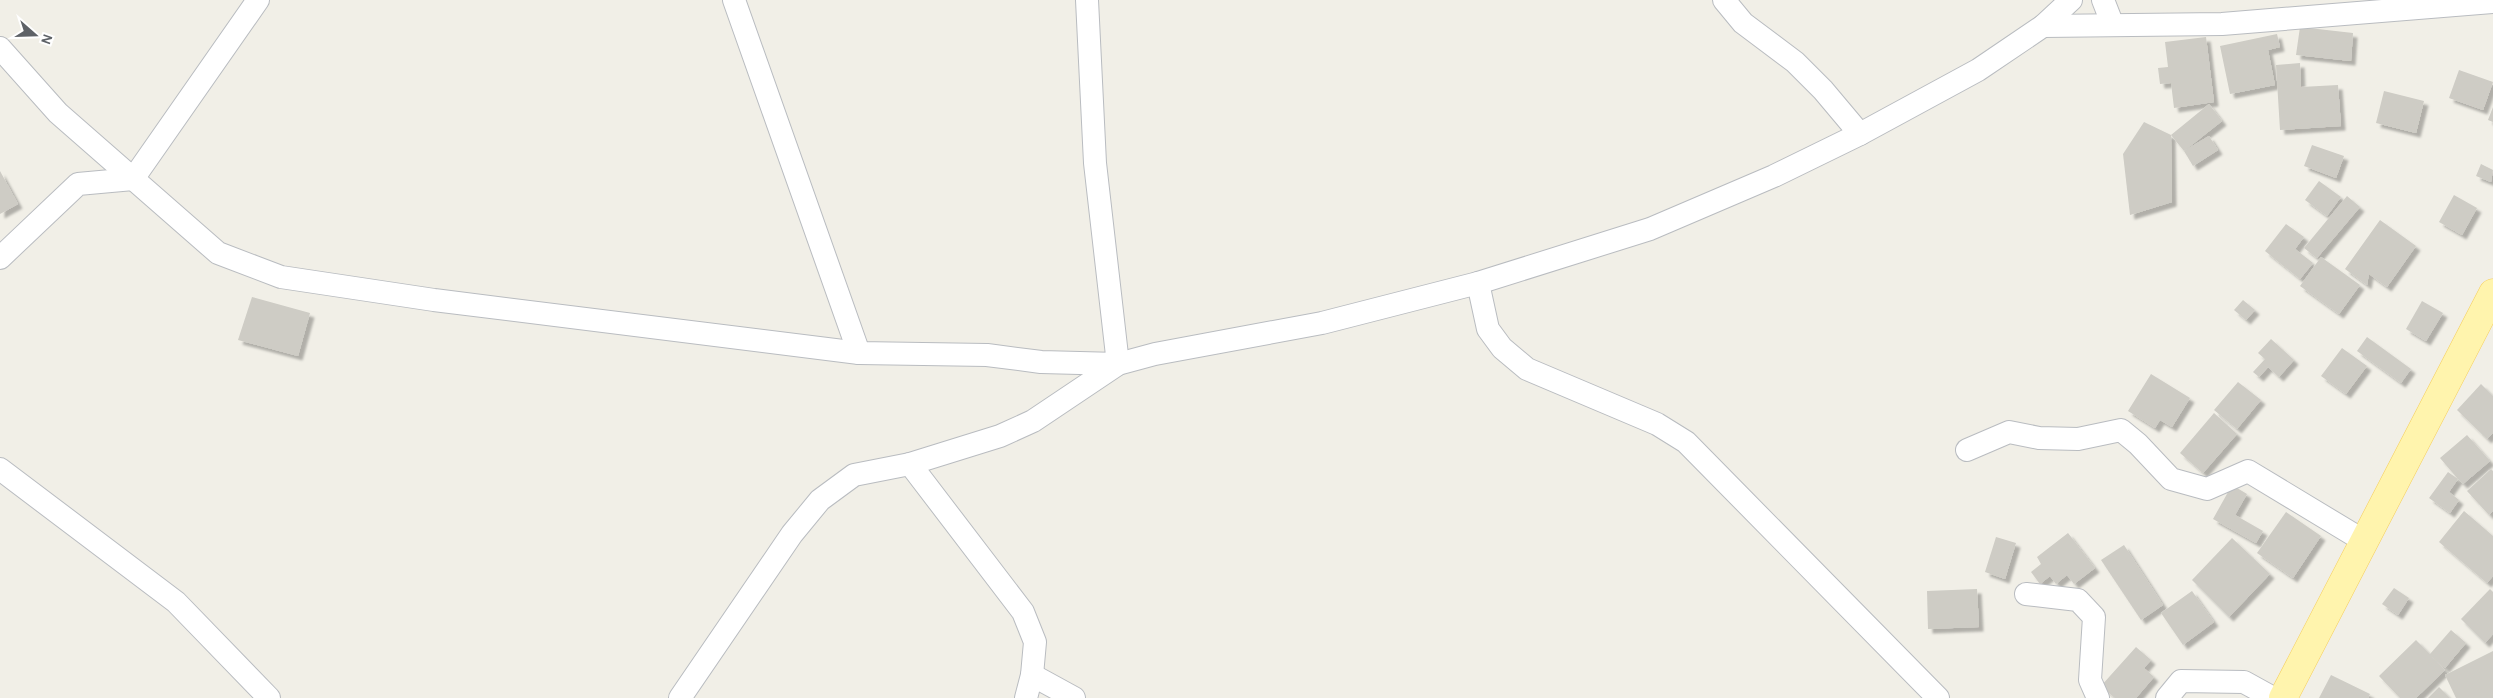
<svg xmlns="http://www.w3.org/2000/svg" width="2493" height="698" viewBox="0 0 2493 698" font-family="Karla,sans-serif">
<defs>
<filter id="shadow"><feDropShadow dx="4.5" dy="4.5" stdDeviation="1" flood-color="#0004"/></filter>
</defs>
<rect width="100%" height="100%" fill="#f1efe7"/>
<g fill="#ceccc5" filter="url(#shadow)">
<path d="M2300,27L2353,33L2351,61L2296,55Z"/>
<path d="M2277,34L2280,47L2268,50L2275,85L2230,94L2220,46Z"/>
<path d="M2206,37L2214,102L2174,108L2171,83L2160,84L2158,68L2168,67L2165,42Z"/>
<path d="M2300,63L2301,87L2338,85L2341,126L2280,130L2276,65Z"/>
<path d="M2459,70L2493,82L2483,110L2449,98Z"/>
<path d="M2384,91L2424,101L2416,133L2376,123Z"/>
<path d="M2209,104L2222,121L2184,151L2171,135Z"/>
<path d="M2493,107V122L2488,120Z"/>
<path d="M2144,122L2171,135L2172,202L2130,215L2123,154Z"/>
<path d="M2209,136L2218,150L2193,166L2184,151Z"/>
<path d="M2312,145L2344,156L2336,178L2304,166Z"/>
<path d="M2481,164L2493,170L2491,182L2476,176Z"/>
<path d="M0,171L18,204L0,214Z"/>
<path d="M2319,181L2341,197L2327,216L2305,200Z"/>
<path d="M2454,195L2477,208L2462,235L2439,222Z"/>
<path d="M2347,196L2360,207L2317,258L2304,248Z"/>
<path d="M2380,220L2416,246L2387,287L2369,274L2367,285L2345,269Z"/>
<path d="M2286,224L2304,237L2295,249L2313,263L2300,279L2265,251Z"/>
<path d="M2321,257L2360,285L2339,314L2300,286Z"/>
<path d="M252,297L310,313L298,356L238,340Z"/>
<path d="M2243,300L2255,310L2246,320L2234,310Z"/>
<path d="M2422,301L2443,313L2426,341L2406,329Z"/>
<path d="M2367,337L2411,369L2401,383L2357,351Z"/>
<path d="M2271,339L2294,360L2279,377L2268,367L2259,377L2253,372L2265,359L2258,353Z"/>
<path d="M2342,348L2367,366L2346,394L2321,376Z"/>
<path d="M2151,374L2190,398L2172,427L2160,420L2155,428L2128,411Z"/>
<path d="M2238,382L2261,400L2237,429L2214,410Z"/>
<path d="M2481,384L2493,396V433L2487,439L2457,410Z"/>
<path d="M2214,413L2237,434L2203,473L2180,453Z"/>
<path d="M2467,435L2490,461L2463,484L2458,479L2449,492L2459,500L2450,513L2429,498L2448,472L2458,479L2440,458Z"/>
<path d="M2491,469L2493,471V511L2489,515L2467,491Z"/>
<path d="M2232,485L2247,494L2235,515L2263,531L2256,543L2213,519Z"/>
<path d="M2464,511L2493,536V576L2487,583L2439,542Z"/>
<path d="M2286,512L2321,536L2293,578L2257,553Z"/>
<path d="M2068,533L2095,568L2074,584L2067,575L2056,584L2050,576L2040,584L2031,572L2041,564L2037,557Z"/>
<path d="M1996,537L2016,543L2005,579L1985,572Z"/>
<path d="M2232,538L2270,574L2229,617L2192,580Z"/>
<path d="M2124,545L2163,605L2141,620L2101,560Z"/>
<path d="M2394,588L2409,598L2398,615L2382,604Z"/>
<path d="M1977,589L1979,627L1928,629L1927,591Z"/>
<path d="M2490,589L2493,592V634L2485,643L2461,619Z"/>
<path d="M2192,591L2214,622L2183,645L2161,613Z"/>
<path d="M2451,630L2466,643L2445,668L2431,656L2445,670L2416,698H2400L2379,676L2416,640L2430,654Z"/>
<path d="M2136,647L2151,660L2144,668L2154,677L2136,698H2115L2101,686Z"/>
<path d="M2493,651V698H2456L2445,675Z"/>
<path d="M2331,675L2370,694L2368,698H2319Z"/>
<path d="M2439,687L2450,698H2428Z"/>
</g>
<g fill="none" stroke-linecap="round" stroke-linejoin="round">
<defs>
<g id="street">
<path d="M734,0L859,353"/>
<path d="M1724,0L1743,23L1795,62L1823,90L1860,134"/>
<path d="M2103,0L2112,23"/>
<path d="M2043,26L2222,24L2493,2"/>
<path d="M0,48L58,113L218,253L281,277L434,300L859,353L987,355L1041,362L1118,364L1095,163L1087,0"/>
<path d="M0,258L78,184L133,179L258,0"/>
<path d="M1478,283L1488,329L1502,348L1527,369L1657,424L1686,442L1938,698"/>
<path d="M1967,450L2009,432L2039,438L2078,439L2121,430L2138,444L2171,479L2207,489L2248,471L2364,541"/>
<path d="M910,464L1023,612L1035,642L1032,675L1026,698"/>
<path d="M0,469L176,602L269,698"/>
<path d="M2026,594L2078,600L2094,617L2090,680L2098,698"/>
<path d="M1032,675L1074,698"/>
<path d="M680,698L792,534L820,500L854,475L910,464L1000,436L1033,421L1118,364L1155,354L1322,323L1478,283L1650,229L1774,176L1860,134L1978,70L2043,26L2071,0"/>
<path d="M2167,698L2181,681L2244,682L2273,698"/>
</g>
<path id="primary" d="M2283,698L2493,293"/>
</defs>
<use href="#street" stroke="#b9bcc0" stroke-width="24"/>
<use href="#primary" stroke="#f6ce5a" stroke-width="29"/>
<use href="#street" stroke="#fff" stroke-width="22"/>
<use href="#primary" stroke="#fff4ad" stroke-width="28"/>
</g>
<g transform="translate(35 35) rotate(110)" stroke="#ffffff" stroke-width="4" paint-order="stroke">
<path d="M0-4L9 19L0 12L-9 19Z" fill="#5e6267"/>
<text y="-8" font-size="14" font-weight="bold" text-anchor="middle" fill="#5e6267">N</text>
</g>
</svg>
